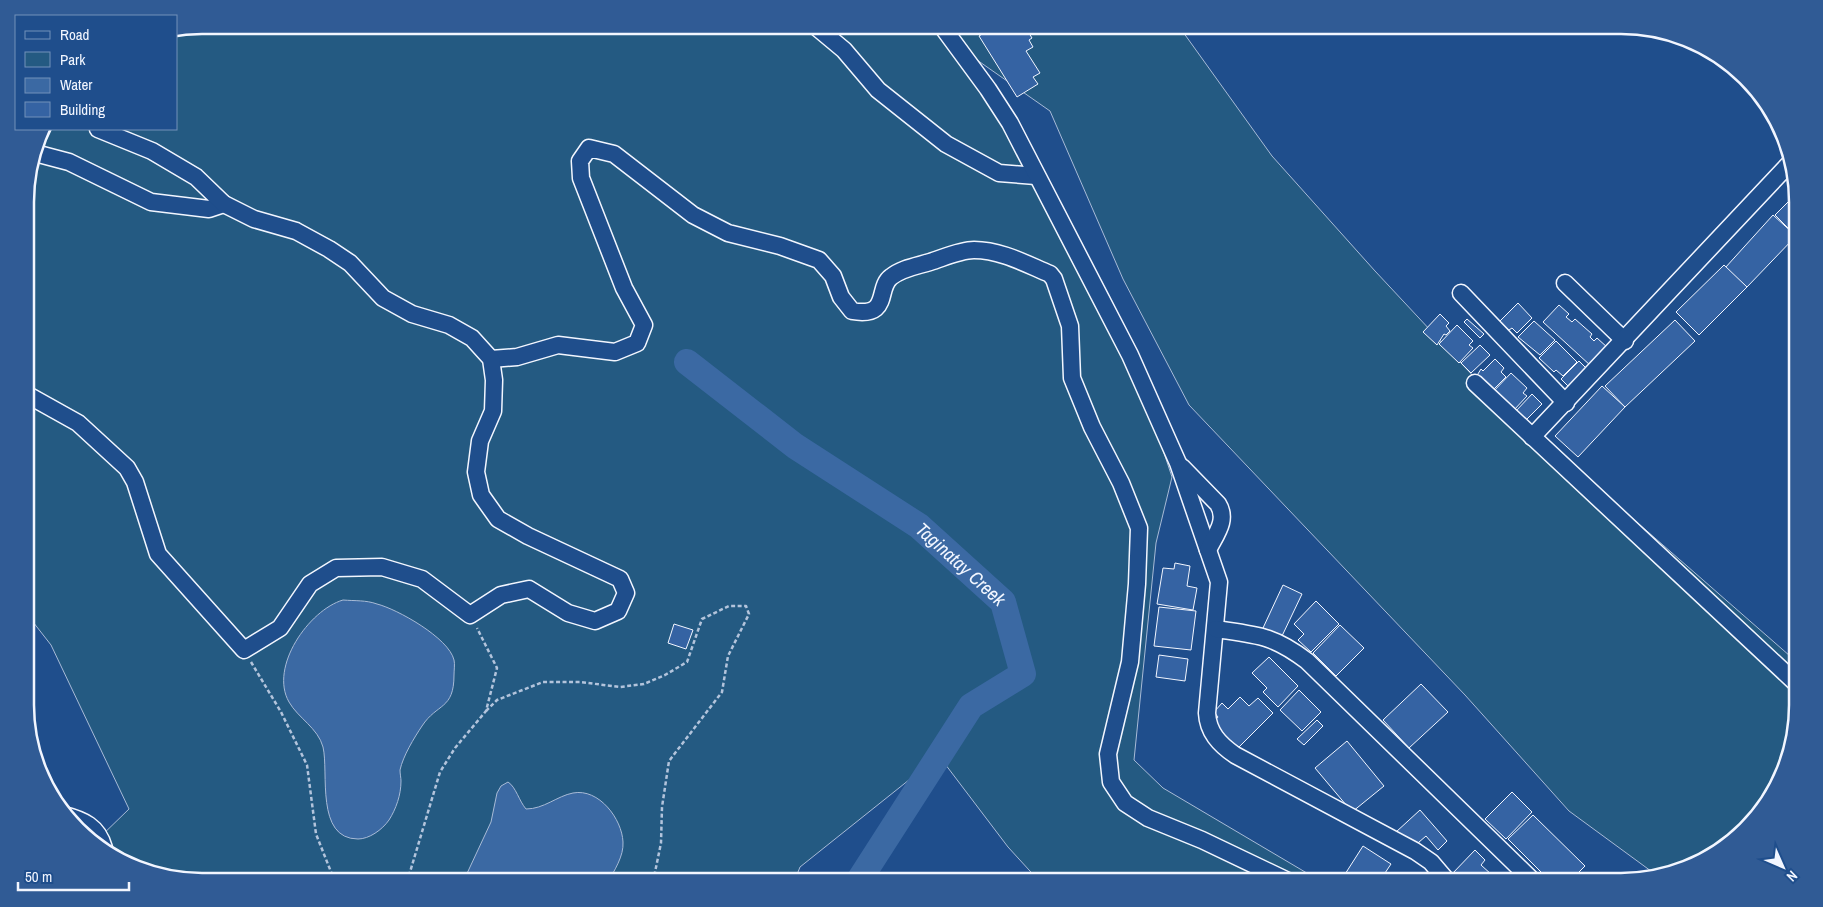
<svg xmlns="http://www.w3.org/2000/svg" width="1823" height="907" viewBox="0 0 1823 907" font-family="'Archivo Narrow',sans-serif">
<rect width="100%" height="100%" fill="#1f4e8c"/>
<path fill="#245a82" stroke="#a8bbd7" d="M202,25H1178L1272,156L1375,271L1489,393L1798,663V706L1780,783L1719,852L1655,874L1569,811L1465,695L1189,405L1123,279L1050,111L957,46L1045,198L1126,359L1155,426L1172,477L1156,543L1134,760L1163,788L1322,882H1040L1008,847L939,756L800,867L794,882H202L124,864L96,841L129,809L51,645L26,613L25,190L42,129H176V30Z"/>
<g fill="#3b69a3" stroke="#a8bbd7">
<path d="M343,600C355,601 366,600 377,604C397,609 449,638 454,660C455,664 454,670 454,675C454,710 437,703 422,726C414,738 403,756 400,770C400,774 401,778 401,781C401,795 396,809 389,820C382,830 369,839 358,839C315,839 329,772 323,747C318,728 298,718 289,702C269,667 309,610 343,600Z"/>
<path d="M508,782C516,787 519,801 526,809C544,809 557,796 573,793C599,788 622,819 623,842C624,856 614,871 608,882H463L491,822L497,793L501,786Z"/>
</g>
<g fill="none" stroke-linecap="round" stroke-linejoin="round">
<path stroke="#3b69a3" stroke-width="26" id="s1" d="M687,362L795,446L919,526L1003,602L1023,674L971,706L858,882"/>
</g>
<g fill="#3563a3" stroke="#f2f6ff">
<path d="M997,25H1030L1031,28L1027,30L1032,38L1029,40L1033,47L1026,51L1040,73L1033,77L1038,84L1017,97L979,36Z"/>
<path d="M1789,201L1797,208L1796,236L1775,215Z"/>
<path d="M1773,215L1796,236L1747,287L1725,268Z"/>
<path d="M1724,265L1747,287L1699,335L1676,312Z"/>
<path d="M1518,303L1532,318L1517,333L1512,328L1509,330L1500,321Z"/>
<path d="M1559,305L1569,314L1566,317L1572,322L1575,319L1592,334L1590,337L1594,341L1597,338L1608,348L1591,366L1543,322Z"/>
<path d="M1440,314L1449,323L1446,326L1450,331L1446,335L1444,334L1437,345L1423,332Z"/>
<path d="M1467,319L1484,334L1480,338L1464,322Z"/>
<path d="M1675,320L1695,341L1625,407L1605,386Z"/>
<path d="M1534,321L1555,340L1540,355L1518,337Z"/>
<path d="M1457,325L1473,341L1469,345L1473,348L1459,363L1439,344Z"/>
<path d="M1556,341L1577,362L1563,376L1556,370L1554,372L1539,358Z"/>
<path d="M1480,345L1490,355L1471,373L1461,363Z"/>
<path d="M1495,359L1504,368L1501,372L1506,377L1492,391L1476,377L1481,369L1483,371Z"/>
<path d="M1579,361L1587,369L1569,387L1561,379Z"/>
<path d="M1511,373L1527,388L1523,393L1527,396L1514,410L1492,393Z"/>
<path d="M1602,386L1625,407L1578,457L1555,436Z"/>
<path d="M1532,394L1542,404L1524,422L1514,413Z"/>
<path d="M1175,563L1190,566L1187,586L1197,588L1193,610L1157,604L1163,568L1174,569Z"/>
<path d="M1283,585L1302,594L1282,636L1263,628Z"/>
<path d="M1316,601L1339,624L1311,652L1298,640L1304,634L1294,624Z"/>
<path d="M1159,607L1196,611L1191,650L1154,646Z"/>
<path d="M674,624L693,630L686,649L668,643Z"/>
<path d="M1340,625L1364,648L1336,676L1313,653Z"/>
<path d="M1159,655L1188,659L1185,681L1156,677Z"/>
<path d="M1269,657L1298,686L1278,707L1263,692L1267,688L1252,673Z"/>
<path d="M1421,684L1448,712L1409,748L1383,720Z"/>
<path d="M1299,690L1321,712L1302,731L1280,710Z"/>
<path d="M1240,697L1249,706L1258,698L1273,713L1238,748L1213,723L1218,717L1214,712L1222,703L1228,709Z"/>
<path d="M1317,720L1323,726L1304,745L1297,739Z"/>
<path d="M1347,741L1384,786L1352,812L1315,768Z"/>
<path d="M1512,792L1532,812L1506,839L1485,819Z"/>
<path d="M1420,810L1447,841L1438,850L1426,836L1411,849L1396,832Z"/>
<path d="M1533,815L1585,866L1569,882H1551L1508,839Z"/>
<path d="M1363,846L1391,864L1379,882H1340Z"/>
<path d="M1475,850L1485,860L1481,865L1492,875L1487,882H1458L1451,875Z"/>
</g>
<g fill="none" stroke-linecap="round" stroke-linejoin="round">
<defs>
<g id="minor">
<path d="M814,25L844,50L878,90L946,144L999,173L1036,176"/>
<path d="M941,25L988,89L1010,123L1130,355L1178,463L1219,582L1207,713C1208,732 1219,744 1235,755L1415,851L1431,862L1448,882"/>
<path d="M35,153L69,162L151,202L209,209L224,204"/>
<path d="M1565,283L1625,341"/>
<path d="M1461,293L1566,403"/>
<path d="M491,359L517,357L558,345L615,352L637,343L644,325L624,288L581,178L580,161L589,148L614,154L693,215L728,233L780,246L819,260L833,276L841,297L852,311C891,318 876,288 891,277C902,268 917,266 930,262C943,258 960,250 974,250C1001,250 1026,264 1050,274L1054,279L1070,326L1072,378L1092,427L1121,483L1139,528L1137,584L1130,662L1108,754L1111,782L1125,803L1148,818L1202,840L1290,882"/>
<path d="M1475,383L1798,685"/>
<path d="M26,394L78,423L127,468L135,482L158,554L244,650L280,628L310,584L336,568L382,567L422,579L470,615L501,595L529,589L568,613L595,621L618,611L626,593L620,579L528,536L498,519L481,495L476,472L480,441L493,411L494,380L491,359L472,338L449,325L412,314L383,298L350,263L329,249L296,231L254,219L224,204L196,177L152,151L98,129"/>
<path d="M1532,437L1789,164"/>
<path d="M1182,467L1218,504C1228,520 1216,534 1208,550"/>
<path d="M1216,629C1257,635 1273,635 1307,661L1534,882"/>
<path d="M64,815C83,820 98,826 104,848"/>
</g>
</defs>
<use href="#minor" stroke="#f2f6ff" stroke-width="19"/>
<g stroke="#b3c4dc" stroke-width="2.5" stroke-dasharray="4 2.5" stroke-linecap="butt">
<path d="M251,662L281,712L307,765L316,834L335,882"/>
<path d="M486,711L497,700L543,682H580L620,687L644,684L665,675L687,662L702,619L729,606H746L749,614L728,656L722,692L669,761L662,807L661,843L653,882"/>
<path d="M407,882L440,772L455,748L486,711L497,668L477,628"/>
</g>
<use href="#minor" stroke="#1f4e8c" stroke-width="16"/>
</g>
<g text-anchor="middle" stroke-width="4" stroke-linejoin="round" paint-order="stroke">
<g font-size="19" font-style="italic" fill="#f2f6ff" stroke="#1f4e8c">
<text dy="7" stroke="none"><textPath href="#s1" startOffset="341">Taginatay Creek</textPath></text>
</g>
</g>
<path d="M0 0H1823V907H0ZM202 34H1621A168 168 0 0 1 1789 202V705A168 168 0 0 1 1621 873H202A168 168 0 0 1 34 705V202A168 168 0 0 1 202 34Z" fill="#305b95" fill-rule="evenodd"/>
<path fill="none" stroke="#f2f6ff" stroke-width="2.5" d="M202 34H1621A168 168 0 0 1 1789 202V705A168 168 0 0 1 1621 873H202A168 168 0 0 1 34 705V202A168 168 0 0 1 202 34Z"/>
<rect x="15" y="15" width="162" height="115" fill="#1f4e8c" stroke="#7391ba"/>
<rect x="25" y="31" width="25" height="8" fill="#1f4e8c" stroke="#7391ba"/>
<text x="60" y="40" font-size="15" fill="#f2f6ff">Road</text>
<rect x="25" y="52" width="25" height="15" fill="#245a82" stroke="#7391ba"/>
<text x="60" y="65" font-size="15" fill="#f2f6ff">Park</text>
<rect x="25" y="78" width="25" height="15" fill="#3b69a3" stroke="#7391ba"/>
<text x="60" y="90" font-size="15" fill="#f2f6ff">Water</text>
<rect x="25" y="102" width="25" height="15" fill="#3563a3" stroke="#7391ba"/>
<text x="60" y="115" font-size="15" fill="#f2f6ff">Building</text>
<g transform="translate(1783 867) rotate(135)" stroke="#1f4e8c" stroke-width="4" paint-order="stroke">
<path d="M0-4L9 19L0 12L-9 19Z" fill="#f2f6ff"/>
<text y="-8" font-size="14" font-weight="bold" text-anchor="middle" fill="#f2f6ff">N</text>
</g>
<path d="M18 882v8h111v-8" fill="none" stroke="#f2f6ff" stroke-width="2.5"/>
<text x="25" y="882" font-size="15" fill="#f2f6ff" stroke="#1f4e8c" stroke-width="4" paint-order="stroke">50 m</text>
</svg>
